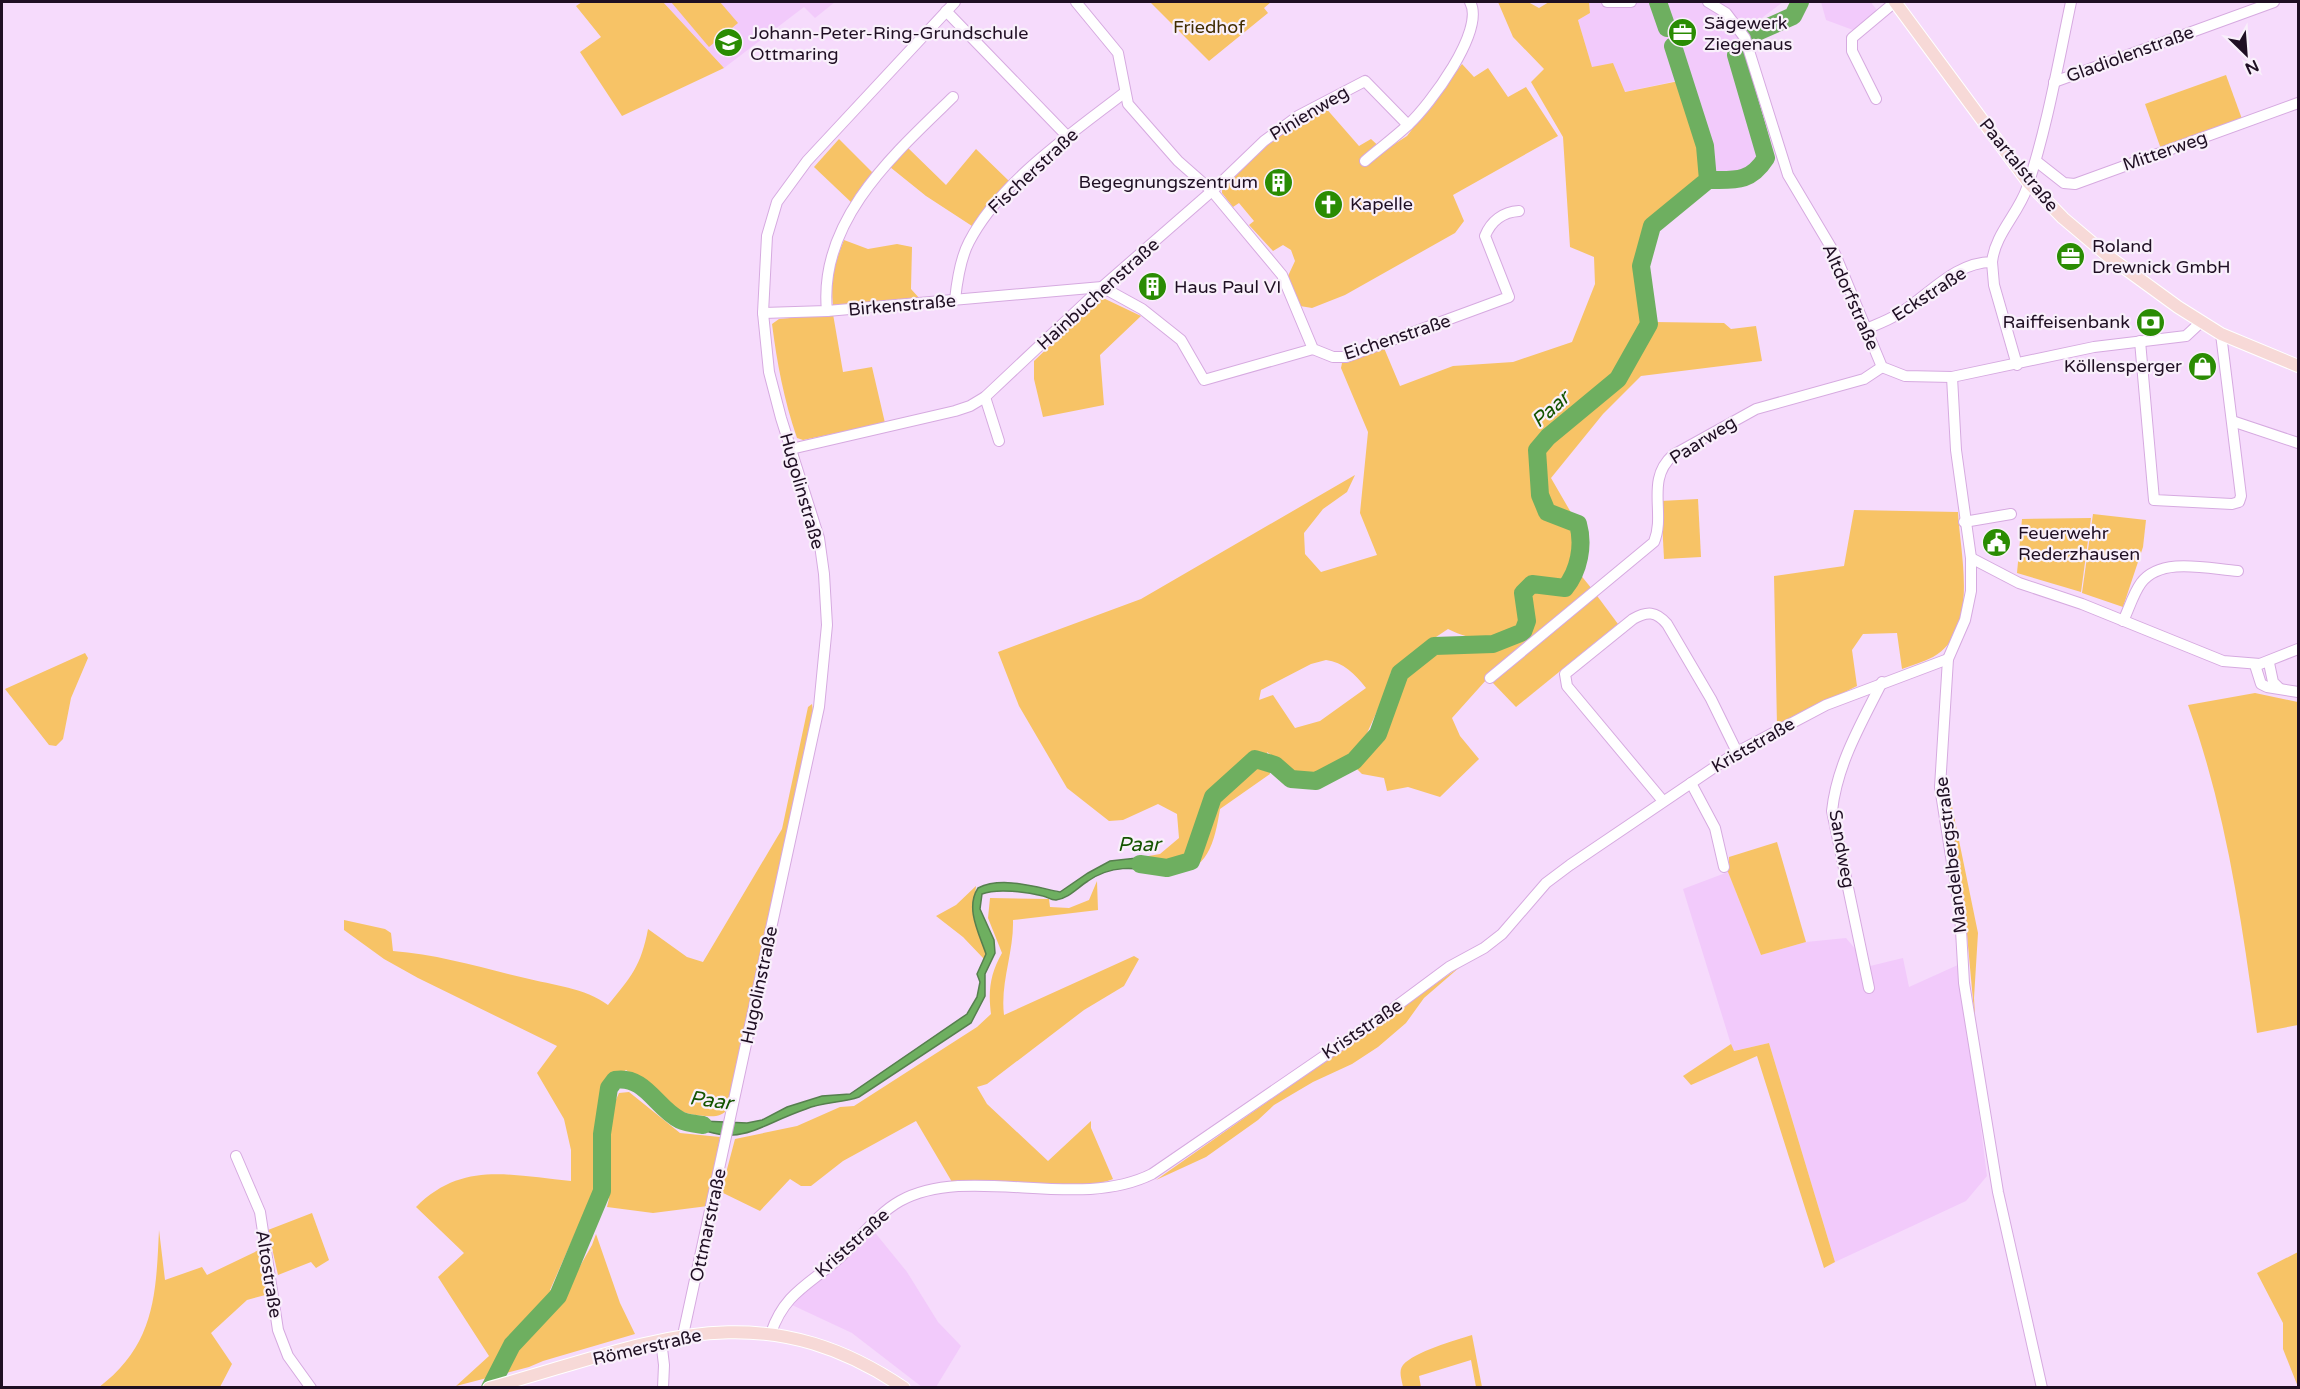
<svg xmlns="http://www.w3.org/2000/svg" width="2300" height="1389" viewBox="0 0 2300 1389" font-family="'Varela Round',sans-serif">
<rect width="100%" height="100%" fill="#f6dbfc"/>
<g fill="#f2cafb">
<path d="M663,2H835L815,18L804,7L724,68Z"/>
<path d="M1589,2H1783L1763,17L1752,31L1733,64L1762,157L1742,173L1715,175L1690,78L1624,92L1592,68L1578,20L1590,13Z"/>
<path d="M1821,2H1873L1872,4L1877,10L1853,30L1826,20Z"/>
<path d="M1728,872L1761,955L1806,942L1846,938L1870,966L1903,958L1909,987L1960,964L1987,1176L1966,1201L1835,1262L1769,1043L1733,1051L1683,889Z"/>
<path d="M872,1229L907,1272L938,1322L961,1346L936,1387H922L852,1333L792,1305L803,1292Z"/>
</g>
<g fill="#f7c366" fill-rule="evenodd">
<path d="M582,2H663L724,68L622,116L580,52L601,37L576,6Z"/>
<path d="M671,2H720L738,23L709,47Z"/>
<path d="M1150,2H1271L1264,8L1268,13L1209,61Z"/>
<path d="M1498,2H1528L1539,8L1549,2H1589L1590,13L1578,20L1592,67L1613,63L1625,92L1679,81L1706,173C1663,212 1631,225 1640,290C1642,304 1643,318 1648,331L1655,322L1724,323L1731,329L1756,326L1762,361L1641,376L1603,414L1551,478L1573,516C1554,514 1550,508 1542,491L1533,496L1539,514L1567,527L1575,534V554L1565,582L1529,578C1503,594 1525,606 1518,629C1489,639 1477,643 1448,629L1415,651L1391,672L1383,698L1363,742L1351,757L1313,777L1297,775L1267,752L1270,774L1220,809C1214,846 1206,879 1160,872L1164,863L1137,858L1160,854L1179,838L1177,814L1158,804L1123,820L1109,821L1067,788L1019,706L998,652L1141,599L1355,475L1347,492L1323,509L1304,533L1305,554L1321,572L1377,555L1360,513L1368,432L1341,368L1342,363L1384,348L1400,386L1453,366L1513,362L1572,342L1595,284L1594,257L1570,247L1563,137L1531,82L1544,69L1513,37ZM1326,660C1343,662 1355,674 1366,688L1320,721L1295,728L1273,695L1259,700L1261,690L1311,664Z"/>
<path d="M1462,64L1474,77L1488,68L1508,97L1526,87L1558,136L1453,195L1464,221L1455,233L1345,295L1312,308L1300,306L1288,276L1295,261L1291,250L1283,245L1273,251L1249,225L1254,221L1239,203L1233,207L1222,193V189L1267,145L1324,106L1359,146L1371,139L1384,151L1407,136Z"/>
<path d="M2226,75L2242,119L2161,149L2145,104Z"/>
<path d="M839,139L874,174L853,204L814,167Z"/>
<path d="M907,147L946,185L976,149L1010,182L972,226L926,196L890,167Z"/>
<path d="M844,240L868,249L897,244L912,247L911,289L920,299L833,305C830,280 835,262 844,240Z"/>
<path d="M1101,297L1141,316L1100,355L1104,405L1043,417L1034,379V361Z"/>
<path d="M833,314L843,372L872,367L885,423L803,440L797,438C784,400 777,363 772,324L779,319Z"/>
<path d="M1698,499L1701,557L1664,559L1661,501Z"/>
<path d="M1854,510L1958,512C1960,554 1980,631 1933,657C1923,662 1912,665 1902,669L1897,633L1863,634L1852,650L1857,686L1777,726L1774,576L1844,566Z"/>
<path d="M2093,514L2146,520L2143,547L2123,607L2082,593Z"/>
<path d="M2091,518L2081,592L2017,573L2022,519Z"/>
<path d="M1579,573L1592,589L1487,679L1452,718L1460,736L1479,759L1440,797L1408,787L1387,791L1384,778L1362,774L1355,767L1380,737L1403,677L1437,653L1456,647L1480,651L1522,636L1530,625L1528,594L1537,588C1559,593 1566,593 1579,573Z"/>
<path d="M1595,593L1618,624L1516,707L1492,682Z"/>
<path d="M85,653L88,658L71,698L63,739L56,746L49,745L5,689Z"/>
<path d="M2255,693L2298,702V1025L2257,1033C2242,922 2226,810 2188,705Z"/>
<path d="M812,704L813,711L728,1109C722,1116 715,1117 706,1116C667,1115 655,1090 626,1070L611,1080L605,1091L598,1141L597,1184L550,1290L567,1289L592,1245L596,1234L620,1303L635,1334L543,1361L529,1367L456,1386L489,1356L438,1277L464,1253L416,1207C463,1160 512,1176 571,1181V1150L564,1119L537,1073L557,1046L418,978L384,959L344,930V920L385,929L391,933L393,951C437,954 482,968 525,978C553,985 585,988 608,1005C631,977 641,966 648,929L687,957L703,962L782,829L808,707Z"/>
<path d="M1948,787L1978,933L1974,998L1976,1033L1963,891L1949,825Z"/>
<path d="M1777,842L1806,942L1761,955L1728,872L1729,857Z"/>
<path d="M1097,881L1098,910L1013,920C1014,952 1000,983 1004,1015L1134,956L1139,959L1124,986L1084,1010L987,1084L977,1087L987,1104L1048,1161L1091,1121V1128L1113,1179C1092,1190 982,1183 952,1182L916,1121L843,1161L811,1186H801L790,1179L760,1211L721,1192L735,1139L797,1126L840,1107L854,1106L977,1027L991,1014C988,991 990,974 1002,953L988,918L990,898L1049,899L1050,907L1069,908L1089,900Z"/>
<path d="M976,886L973,916L986,954L984,959L963,937L936,916L956,905Z"/>
<path d="M1461,966L1424,998L1406,1023L1378,1047L1352,1064L1313,1082L1274,1105L1258,1120L1206,1157L1156,1180Z"/>
<path d="M1769,1043L1835,1262L1824,1268L1757,1056L1691,1085L1683,1076L1731,1044L1734,1051Z"/>
<path d="M629,1092L680,1133L720,1137L708,1206L653,1213L607,1207C613,1187 608,1170 607,1150C607,1131 611,1109 619,1093Z"/>
<path d="M312,1213L329,1260L316,1268L311,1262L278,1275L268,1230Z"/>
<path d="M159,1230L165,1280L202,1267L207,1275L263,1248L269,1294L247,1300L211,1333L232,1364L220,1387L98,1388C155,1345 156,1295 159,1230Z"/>
<path d="M2298,1252V1387L2283,1349V1323L2257,1273Z"/>
<path d="M1472,1335L1482,1387H1476L1471,1360L1419,1376L1421,1387H1403C1402,1380 1398,1371 1403,1365C1414,1352 1456,1340 1472,1335Z"/>
</g>
<path fill="#6eaf60" stroke="#567f4e" stroke-width="1.5" d="M1137,858L1165,863L1160,872C1134,867 1111,865 1088,881C1077,888 1069,898 1056,900C1050,900 1048,897 1043,896C1027,892 997,888 982,894L980,909L994,940L995,953L985,974V996L971,1023L859,1097C842,1103 823,1102 806,1109C751,1128 740,1151 680,1120L747,1123L762,1120L787,1107L822,1096L850,1094L967,1014L977,997L980,982L977,974L986,954C979,933 965,908 978,888C1002,876 1035,887 1060,892L1088,873L1110,861Z"/>
<g fill="none" stroke-linecap="round" stroke-linejoin="round">
<g stroke="#6eaf60" stroke-width="18">
<path d="M1658,2L1667,28"/>
<path d="M1708,180C1735,180 1750,183 1766,158L1736,55L1757,32L1793,16L1800,2"/>
<path d="M1140,864L1167,868L1191,861L1213,797L1255,759L1275,765L1291,779L1316,781L1354,761L1378,734L1400,673L1434,646L1493,644L1523,632L1527,621L1523,593L1532,584L1565,588C1579,571 1584,545 1578,524L1547,512L1540,495L1537,450L1548,437L1618,379L1649,324L1641,266L1652,226L1708,180L1705,146L1673,46"/>
<path d="M490,1388L512,1345L558,1296L602,1191V1134L609,1088L615,1080C645,1075 656,1108 680,1120C686,1123 696,1124 703,1125"/>
</g>
<defs>
<g id="minor">
<path d="M1076,2L1118,53L1128,104L1178,161L1212,191L1282,275L1313,349L1333,357H1346L1509,297L1485,236C1491,221 1503,212 1519,211"/>
<path d="M1607,2H1631"/>
<path d="M1708,2L1726,13L1745,38L1788,175L1835,254L1882,367L1905,376L1952,377L2094,347L2186,336L2201,322"/>
<path d="M946,11L1068,137"/>
<path d="M2054,82L2274,2"/>
<path d="M1876,99L1852,51V38L1895,2"/>
<path d="M1365,161C1379,149 1394,138 1408,125C1429,106 1486,30 1470,2"/>
<path d="M2036,161L2064,183L2075,184L2298,103"/>
<path d="M1992,262L1994,285L2017,365"/>
<path d="M955,300C957,281 960,259 969,242C1000,182 1071,134 1124,93"/>
<path d="M827,311C818,221 894,154 953,97"/>
<path d="M763,313L827,311L1102,287L1142,309L1181,340L1204,380L1313,349"/>
<path d="M1866,329C1878,324 1889,320 1900,313C1929,295 1955,262 1992,262C1995,234 2018,214 2027,188C2047,128 2058,64 2071,2"/>
<path d="M2140,341L2154,500L2232,504L2239,502L2241,496L2221,334"/>
<path d="M1952,377L1956,450L1971,558V591L1965,620L1948,659L1940,787L1960,913L1964,983L1998,1192L2042,1388"/>
<path d="M985,397L999,441"/>
<path d="M2232,421L2298,443"/>
<path d="M791,449L955,411L970,406L985,397L1102,287L1212,191L1264,141L1298,116L1365,81L1408,125"/>
<path d="M1964,522L2011,514"/>
<path d="M1971,558L2019,583L2082,604L2223,661L2260,664L2298,649"/>
<path d="M2123,621C2129,609 2133,594 2141,583C2161,556 2209,569 2238,571"/>
<path d="M2269,663L2273,682L2279,688"/>
<path d="M2255,665L2261,684L2267,687L2298,692"/>
<path d="M1490,678L1654,542C1666,513 1645,480 1673,455L1756,409L1864,379L1882,367"/>
<path d="M1691,783L1715,828L1724,867"/>
<path d="M1663,801L1567,686L1565,674L1633,619C1647,611 1656,611 1667,624L1711,699L1737,752"/>
<path d="M1869,988L1832,811C1837,764 1861,724 1882,682"/>
<path d="M236,1156L260,1212L278,1330L288,1356L311,1388"/>
<path d="M771,1333C784,1294 808,1285 837,1260C859,1241 875,1215 900,1201C970,1163 1076,1212 1152,1174L1387,1013L1449,967L1484,948L1502,934L1546,883L1570,865L1737,752L1826,705L1948,659"/>
<path d="M683,1335L819,707L827,625L824,574L819,538L781,418L769,372L763,313L767,236L777,202L807,161L955,2"/>
<path d="M661,1340L664,1365L663,1388"/>
</g>
<g id="major">
<path d="M1895,2L2028,182L2063,218L2108,256L2178,307L2221,334L2298,366"/>
<path d="M489,1388C644,1346 755,1287 904,1388"/>
</g>
</defs>
<use href="#minor" stroke="#d6aae0" stroke-width="12"/>
<use href="#major" stroke="#fff" stroke-width="14"/>
<use href="#minor" stroke="#fff" stroke-width="10"/>
<use href="#major" stroke="#f7d9d7" stroke-width="12"/>
</g>
<defs>
<symbol id="office-disc" viewBox="-11 -11 22 22"><circle r="9.5" fill="#2a8c03" stroke="#f9f0fb"/><path d="M-6-3h4V-5.5h4V-3h4V5H-6ZM-1-4.5V-3h2v-1.5ZM-6 0V1H6V0Z" fill="#fff"/></symbol>
<symbol id="school-disc" viewBox="-11 -11 22 22"><circle r="9.5" fill="#2a8c03" stroke="#f9f0fb"/><path d="M0-5L7-2L0 1L-7-2ZM-4 1L0 2.5L4 1V4Q0 6-4 4Z" fill="#fff"/></symbol>
<symbol id="building-disc" viewBox="-11 -11 22 22"><circle r="9.5" fill="#2a8c03" stroke="#f9f0fb"/><path d="M-4-6H4V6H1V3H-1V6H-4ZM-2.5-4.3h1.7v1.8h-1.7ZM.8-4.3h1.7v1.8H.8ZM-2.5-1h1.7V.8h-1.7ZM.8-1h1.7V.8H.8Z" fill="#fff"/></symbol>
<symbol id="church-disc" viewBox="-11 -11 22 22"><circle r="9.5" fill="#2a8c03" stroke="#f9f0fb"/><path d="M-1.2-6h2.4v3.5h3.3v2.4h-3.3V6h-2.4V-.1h-3.3v-2.4h3.3Z" fill="#fff"/></symbol>
<symbol id="bank-disc" viewBox="-11 -11 22 22"><circle r="9.5" fill="#2a8c03" stroke="#f9f0fb"/><path d="M-6-4H6V4H-6ZM0-2.3a2.3 2.3 0 1 0 0 4.6a2.3 2.3 0 1 0 0-4.6Z" fill="#fff"/></symbol>
<symbol id="shop-disc" viewBox="-11 -11 22 22"><circle r="9.5" fill="#2a8c03" stroke="#f9f0fb"/><path d="M-5-2.5h2.3a2.7 3.5 0 0 1 5.4 0H5L5.5 6h-11ZM-1.5-2.5h3a1.5 2.3 0 0 0-3 0Z" fill="#fff"/></symbol>
<symbol id="civic-disc" viewBox="-11 -11 22 22"><circle r="9.5" fill="#2a8c03" stroke="#f9f0fb"/><path d="M-.6-6.5H3V-4.5H.6V-3L4-1V1h2V6H-6V1h2V-1L-.6-3ZM-1.2 2.5V6h2.4V2.5Z" fill="#fff"/></symbol>
</defs>
<g fill-rule="evenodd">
<use href="#office-disc" x="1666" y="16" width="33" height="33"/>
<use href="#school-disc" x="712" y="26" width="33" height="33"/>
<use href="#building-disc" x="1262" y="166" width="33" height="33"/>
<use href="#church-disc" x="1312" y="188" width="33" height="33"/>
<use href="#office-disc" x="2054" y="240" width="33" height="33"/>
<use href="#building-disc" x="1136" y="270" width="33" height="33"/>
<use href="#bank-disc" x="2134" y="306" width="33" height="33"/>
<use href="#shop-disc" x="2186" y="350" width="33" height="33"/>
<use href="#civic-disc" x="1980" y="526" width="33" height="33"/>
</g>
<g text-anchor="middle" stroke-width="4.5" stroke-linejoin="round" paint-order="stroke">
<g font-size="18" fill="#1f0f23" stroke="#f9f0fb" text-anchor="start">
<text x="1704" y="29">Sägewerk<tspan x="1704" dy="21">Ziegenaus</tspan></text>
<text x="750" y="39">Johann-Peter-Ring-Grundschule<tspan x="750" dy="21">Ottmaring</tspan></text>
<text x="1258" y="188" text-anchor="end">Begegnungszentrum</text>
<text x="1350" y="210">Kapelle</text>
<text x="2092" y="252">Roland<tspan x="2092" dy="21">Drewnick GmbH</tspan></text>
<text x="1174" y="293">Haus Paul VI</text>
<text x="2130" y="328" text-anchor="end">Raiffeisenbank</text>
<text x="2182" y="372" text-anchor="end">Köllensperger</text>
<text x="2018" y="539">Feuerwehr<tspan x="2018" dy="21">Rederzhausen</tspan></text>
</g>
<g font-size="18" fill="#412c01" stroke="#f9f0fb">
<text x="1209" y="33">Friedhof</text>
</g>
<g font-size="18" fill="#1f0f23" stroke="#f9f0fb">
<text transform="translate(2130 54) rotate(-20)" y="6">Gladiolenstraße</text>
<text transform="translate(1309 113) rotate(-31)" y="6">Pinienweg</text>
<text transform="translate(2165 151) rotate(-19)" y="6">Mitterweg</text>
<text transform="translate(2019 165) rotate(51)" y="6">Paartalstraße</text>
<text transform="translate(1033 171) rotate(-43)" y="6">Fischerstraße</text>
<text transform="translate(1098 294) rotate(-42)" y="6">Hainbuchenstraße</text>
<text transform="translate(1929 294) rotate(-33)" y="6">Eckstraße</text>
<text transform="translate(1851 297) rotate(66)" y="6">Altdorfstraße</text>
<text transform="translate(902 305) rotate(-5)" y="6">Birkenstraße</text>
<text transform="translate(1397 337) rotate(-18)" y="6">Eichenstraße</text>
<text transform="translate(1703 440) rotate(-32)" y="6">Paarweg</text>
<text transform="translate(802 491) rotate(74)" y="6">Hugolinstraße</text>
<text transform="translate(1753 745) rotate(-30)" y="6">Kriststraße</text>
<text transform="translate(1842 849) rotate(80)" y="6">Sandweg</text>
<text transform="translate(1951 855) rotate(-97)" y="6">Mandelbergstraße</text>
<text transform="translate(759 985) rotate(-78)" y="6">Hugolinstraße</text>
<text transform="translate(1362 1029) rotate(-34)" y="6">Kriststraße</text>
<text transform="translate(708 1225) rotate(-78)" y="6">Ottmarstraße</text>
<text transform="translate(852 1243) rotate(-42)" y="6">Kriststraße</text>
<text transform="translate(269 1274) rotate(81)" y="6">Altostraße</text>
<text transform="translate(647 1347) rotate(-13)" y="6">Römerstraße</text>
</g>
<g font-size="20" font-style="italic" fill="#145400" stroke="#f9f0fb">
<text transform="translate(1550 409) rotate(-42)" y="7">Paar</text>
<text x="1139" y="851">Paar</text>
<text transform="translate(711 1100) rotate(8)" y="7">Paar</text>
</g>
</g>
<rect width="2300" height="1389" fill="none" stroke="#1f0f23" stroke-width="6"/>
<g transform="translate(2246 54) rotate(155)" stroke="#f9f0fb" stroke-width="4.5" paint-order="stroke">
<path d="M0-4.5L10 22L0 15L-10 22Z" fill="#1f0f23"/>
<text y="-9" font-size="16" font-weight="bold" text-anchor="middle" fill="#1f0f23">N</text>
</g>
</svg>
